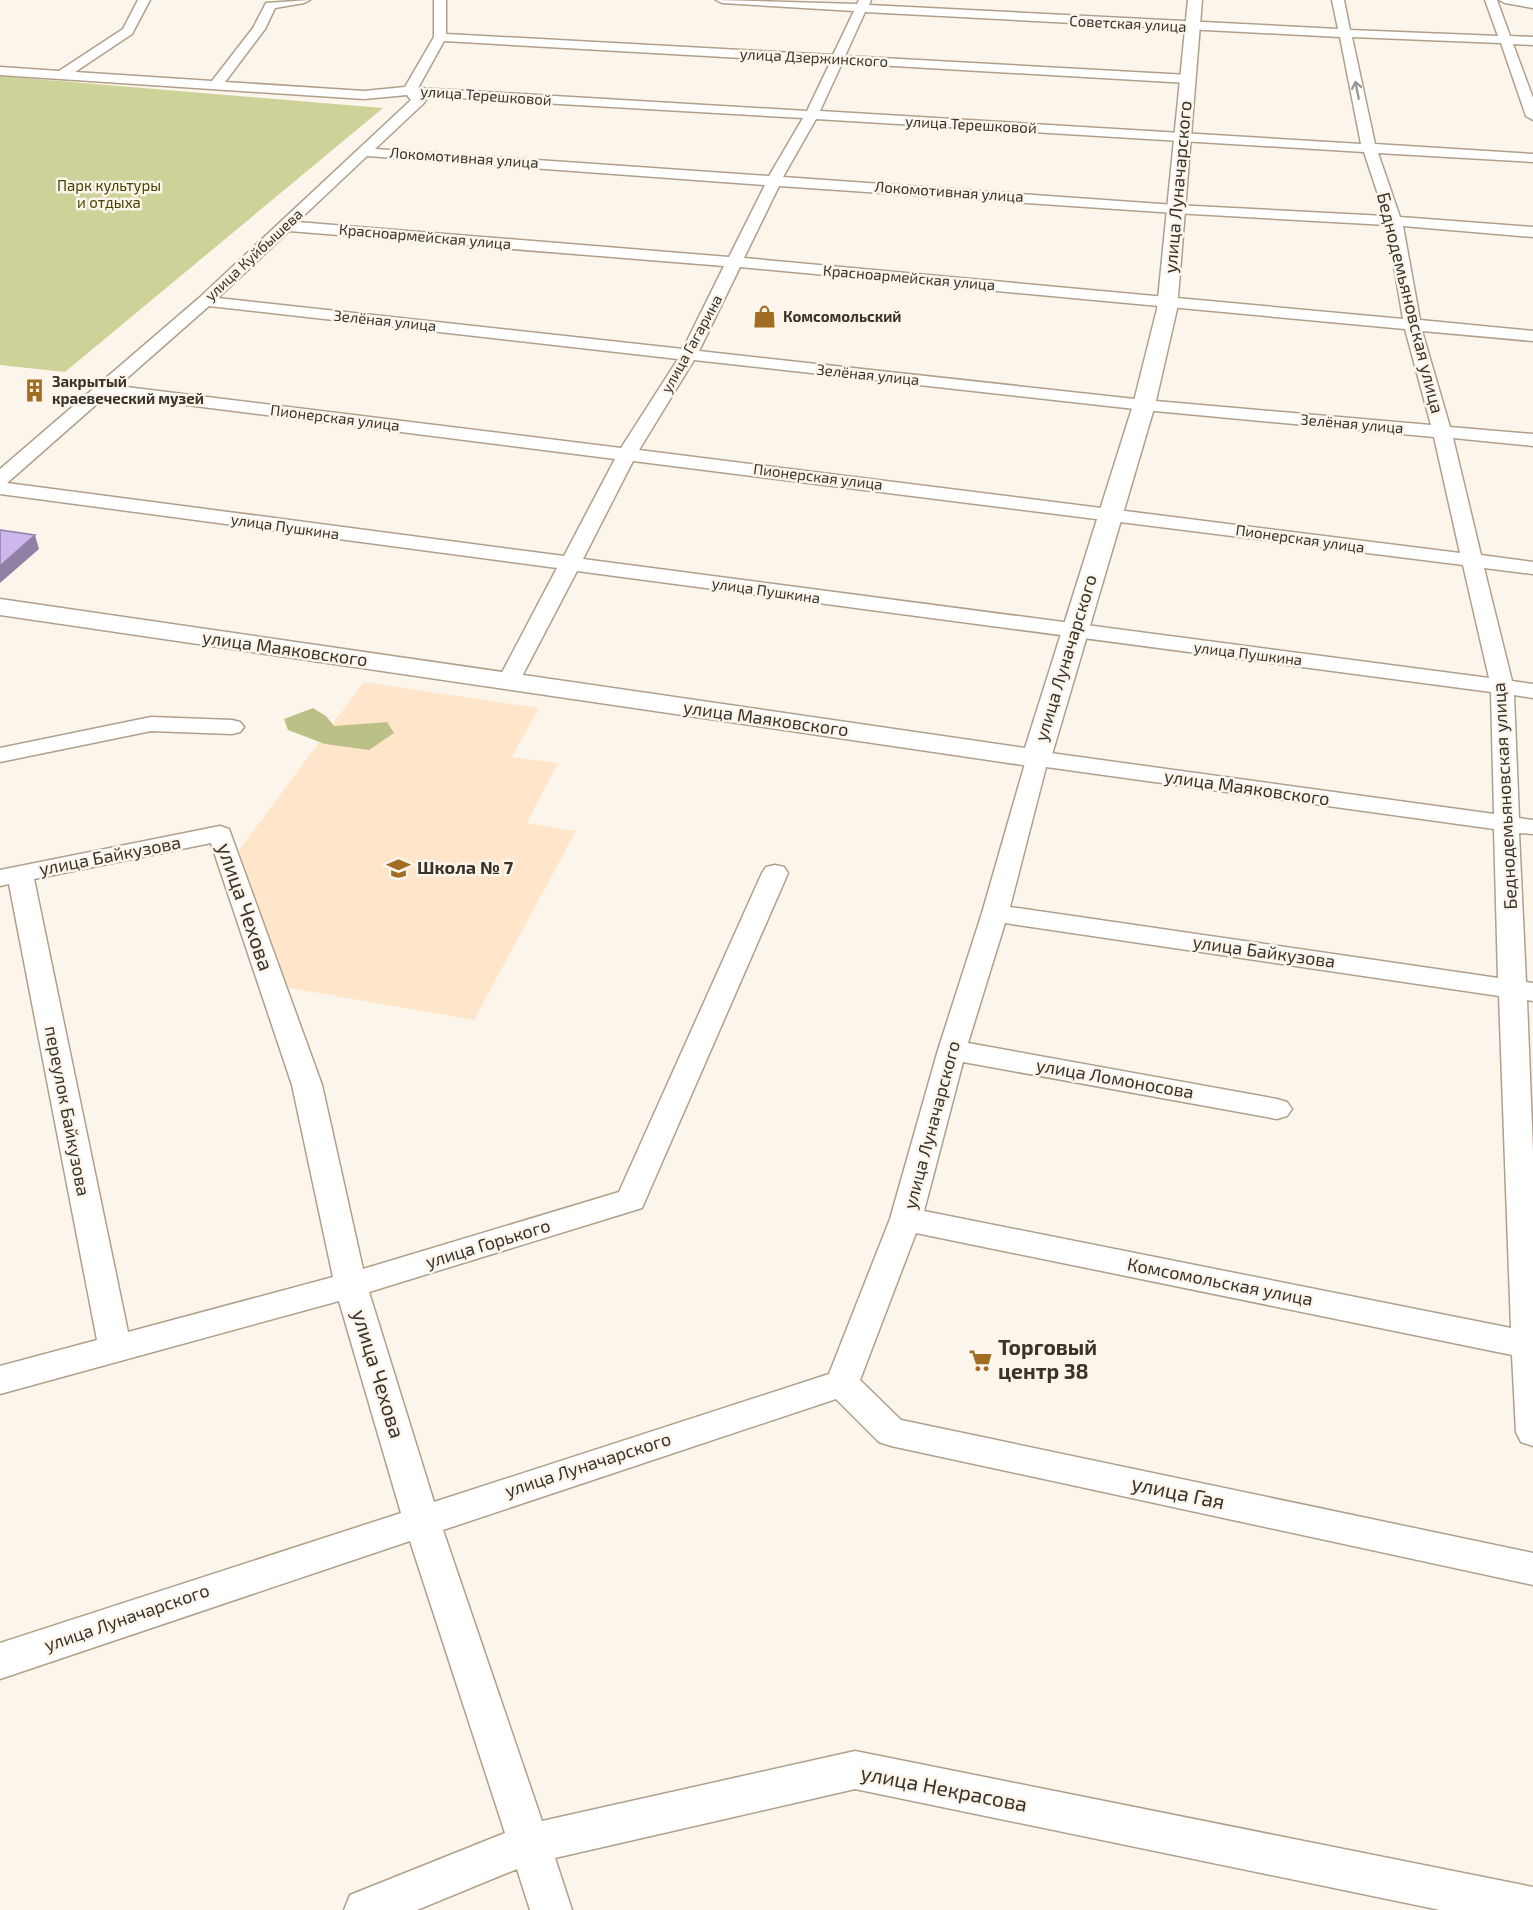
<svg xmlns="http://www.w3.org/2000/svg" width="1533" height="1910" viewBox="0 0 1533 1910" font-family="'Exo 2',sans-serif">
<rect width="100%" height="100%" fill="#fcf5ec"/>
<path fill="#ffe6ca" d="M364,682L539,708L512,757L558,763L527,823L576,831L474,1020L284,987L247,885L239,850Z"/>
<path fill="#cdd298" d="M0,76L383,108L65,372L0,365Z"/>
<path fill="#bbc086" d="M313,708L326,716L334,726L387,722L394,733L369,750L325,744L288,730L284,719Z"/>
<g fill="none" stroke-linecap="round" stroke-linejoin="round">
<defs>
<g id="minor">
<path d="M138,0H150L132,34L75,72L212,81L253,28L266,3L310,0L304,3L275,8L265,29L225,82L364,91L405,87L434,37V0H446V34L833,55L854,11L722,3L716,0L857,4L859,0H871L869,5L1338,29L1332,0H1344L1350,30L1498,36L1485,0H1497L1510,36L1533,37V45L1513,44L1533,98V120L1526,116L1501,43L1352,37L1375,144L1533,154V162L1378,153L1400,217L1533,227V237L1403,226L1420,320L1533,331V341L1422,331L1450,427L1533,434V446L1453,438L1481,555L1533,562V574L1484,568L1512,681L1533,684V698L1514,695L1519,818L1533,820V834L1519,833L1526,982L1533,983V1001L1527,1000L1533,1152V1446L1521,1442L1516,1432L1512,1355L916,1233L860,1380L901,1420L1533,1553V1585L891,1446L879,1442L836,1399L443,1530L542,1821L855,1751L1533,1887V1910H1440L855,1789L555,1858L572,1910H530L517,1869L417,1910H344L350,1895L505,1833L410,1541L0,1679V1643L401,1513L339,1301L0,1394V1366L97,1340L9,884L0,886V870L220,826L229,829L322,1085L363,1269L619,1192L762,873L766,867L775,865L784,867L788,873L642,1208L369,1292L434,1502L829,1374L890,1219L938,1050L982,913L1028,753L1036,751L1494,814L1491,692L577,571L519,682L516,687H500L497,682L557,568L0,494V469L199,298L411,100L407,95L364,99L0,75V67L59,71L123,29ZM865,12L1340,37L1361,144L820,111L842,63L1188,83L1194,79L1188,75L845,56ZM444,41L830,63L807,111L418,88ZM422,96L803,118L769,176L375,149L424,103L426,100ZM816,119L1364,152L1385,216L1175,205L783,177ZM367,156L765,185L729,257L297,222ZM779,186L1175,213L1387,225L1403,319L744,258ZM289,231L724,266L683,349L218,298ZM740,267L1405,329L1431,425L1144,400L699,351ZM209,306L678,359L621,448L118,386ZM694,360L1144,410L1434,437L1460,553L639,450ZM107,395L615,459L564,556L7,483ZM633,461L1463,565L1489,678L583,559ZM1046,767L1494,829L1498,978L1010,907ZM211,843L292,1085L333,1277L128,1332L34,879ZM1005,923L1499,996L1511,1328L924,1211L963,1062L1277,1119L1287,1116L1292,1109L1287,1102L1277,1099L968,1043Z"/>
<path d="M1499,0H1533V8L1505,3Z"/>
<path d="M151,717L232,720L240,722L244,727L240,732L232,734L151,731L0,762V748Z"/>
</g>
<path id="major" d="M1188,0H1202L1177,309L1155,405L1051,758L1046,764L1036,767L0,615V599L1025,748L1133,405L1157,309Z"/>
</defs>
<use href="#minor" stroke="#b19f8a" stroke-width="3"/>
<use href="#major" stroke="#b19f8a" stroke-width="3"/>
<use href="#minor" fill="#fff" fill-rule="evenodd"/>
<use href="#major" fill="#fff" fill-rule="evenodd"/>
</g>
<path fill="#9080a6" d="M35,535L39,549L0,583V566Z"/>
<path fill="#cdb7ed" stroke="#9080a6" stroke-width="1.5" d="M0,530L35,535L0,566Z"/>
<defs><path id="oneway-shaft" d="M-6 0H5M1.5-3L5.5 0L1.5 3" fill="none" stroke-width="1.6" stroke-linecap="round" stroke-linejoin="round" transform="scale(1.5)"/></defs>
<use stroke="#9c9994" href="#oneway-shaft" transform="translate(1357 90) rotate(-101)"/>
<defs>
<symbol id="shop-bare" viewBox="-9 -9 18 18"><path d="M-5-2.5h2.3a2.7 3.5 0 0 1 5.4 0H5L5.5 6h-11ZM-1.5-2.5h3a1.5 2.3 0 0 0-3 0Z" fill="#a06d23" stroke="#fcf5ec" stroke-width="2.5" paint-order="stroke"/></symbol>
<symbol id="building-bare" viewBox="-9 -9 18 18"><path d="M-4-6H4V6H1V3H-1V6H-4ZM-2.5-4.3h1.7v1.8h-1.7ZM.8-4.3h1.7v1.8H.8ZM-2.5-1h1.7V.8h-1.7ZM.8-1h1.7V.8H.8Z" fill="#a06d23" stroke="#fcf5ec" stroke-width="2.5" paint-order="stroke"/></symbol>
<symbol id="school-bare" viewBox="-9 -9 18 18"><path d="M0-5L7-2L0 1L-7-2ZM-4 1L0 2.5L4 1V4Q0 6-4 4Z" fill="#a06d23" stroke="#fcf5ec" stroke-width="2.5" paint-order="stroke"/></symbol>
<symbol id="supermarket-bare" viewBox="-9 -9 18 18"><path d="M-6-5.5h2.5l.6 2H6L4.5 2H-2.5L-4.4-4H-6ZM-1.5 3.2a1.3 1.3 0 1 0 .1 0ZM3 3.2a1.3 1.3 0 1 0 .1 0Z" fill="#a06d23" stroke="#fcf5ec" stroke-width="2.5" paint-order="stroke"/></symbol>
</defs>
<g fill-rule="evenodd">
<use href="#shop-bare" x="748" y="300" width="33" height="33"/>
<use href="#building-bare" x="18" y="374" width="33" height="33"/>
<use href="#school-bare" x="382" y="852" width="33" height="33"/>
<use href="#supermarket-bare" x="964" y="1344" width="33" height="33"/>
</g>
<g text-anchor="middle" stroke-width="5" stroke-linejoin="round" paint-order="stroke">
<g font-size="15" fill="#3a332a" stroke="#fcf5ec">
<text transform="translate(1128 24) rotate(3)" y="5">Советская улица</text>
<text transform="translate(814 58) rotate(3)" y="5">улица Дзержинского</text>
<text transform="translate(486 96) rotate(4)" y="5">улица Терешковой</text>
<text transform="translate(971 125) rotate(3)" y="5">улица Терешковой</text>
<text transform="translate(464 158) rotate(4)" y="5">Локомотивная улица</text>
<text transform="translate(949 192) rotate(4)" y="5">Локомотивная улица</text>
<text transform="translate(425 237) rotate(5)" y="5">Красноармейская улица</text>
<text transform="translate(254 255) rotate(-43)" y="5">улица Куйбышева</text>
<text transform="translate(909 278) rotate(5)" y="5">Красноармейская улица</text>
<text transform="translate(385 321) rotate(6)" y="5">Зелёная улица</text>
<text transform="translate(692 344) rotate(-61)" y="5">улица Гагарина</text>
<text transform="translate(868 375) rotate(6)" y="5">Зелёная улица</text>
<text transform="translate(335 418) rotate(7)" y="5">Пионерская улица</text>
<text transform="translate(1352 424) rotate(5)" y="5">Зелёная улица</text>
<text transform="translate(818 477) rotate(7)" y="5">Пионерская улица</text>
<text transform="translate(285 527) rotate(8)" y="5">улица Пушкина</text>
<text transform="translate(1300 539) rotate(8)" y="5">Пионерская улица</text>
<text transform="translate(766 591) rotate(8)" y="5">улица Пушкина</text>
<text transform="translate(1248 654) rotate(7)" y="5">улица Пушкина</text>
</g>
<g font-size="15" fill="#444600" stroke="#fcf5ec">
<text x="109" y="191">Парк культуры<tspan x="109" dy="17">и отдыха</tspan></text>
</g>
<g font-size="15" font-weight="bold" fill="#3a332a" stroke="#fcf5ec" text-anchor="start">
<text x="783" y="322">Комсомольский</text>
<text x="52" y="387">Закрытый<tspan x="52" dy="17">краевеческий музей</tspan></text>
</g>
<g font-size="18" fill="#3a332a" stroke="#fcf5ec">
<text transform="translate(1178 187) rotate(-85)" y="6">улица Луначарского</text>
<text transform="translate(1410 303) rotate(76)" y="6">Беднодемьяновская улица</text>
<text transform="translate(285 649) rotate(8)" y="6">улица Маяковского</text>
<text transform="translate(1066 658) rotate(-73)" y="6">улица Луначарского</text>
<text transform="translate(766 719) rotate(8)" y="6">улица Маяковского</text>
<text transform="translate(1247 788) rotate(8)" y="6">улица Маяковского</text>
<text transform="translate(1505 796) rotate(-93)" y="6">Беднодемьяновская улица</text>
<text transform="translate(110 856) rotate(-11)" y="6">улица Байкузова</text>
<text transform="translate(1264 952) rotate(8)" y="6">улица Байкузова</text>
<text transform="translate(1115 1079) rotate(10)" y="6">улица Ломоносова</text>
<text transform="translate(67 1111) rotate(79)" y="6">переулок Байкузова</text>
<text transform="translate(932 1125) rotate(-75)" y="6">улица Луначарского</text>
<text transform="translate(488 1244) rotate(-17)" y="6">улица Горького</text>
<text transform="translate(1220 1282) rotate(11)" y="6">Комсомольская улица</text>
<text transform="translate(588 1465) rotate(-18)" y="6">улица Луначарского</text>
<text transform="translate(127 1618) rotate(-19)" y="6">улица Луначарского</text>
</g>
<g font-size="18" font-weight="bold" fill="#3a332a" stroke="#fcf5ec" text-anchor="start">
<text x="417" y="874">Школа № 7</text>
</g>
<g font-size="21" fill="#3a332a" stroke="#fcf5ec">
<text transform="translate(245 907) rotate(71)" y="7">улица Чехова</text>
<text transform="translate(378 1374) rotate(73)" y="7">улица Чехова</text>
<text transform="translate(1178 1493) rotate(12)" y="7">улица Гая</text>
<text transform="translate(944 1789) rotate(11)" y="7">улица Некрасова</text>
</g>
<g font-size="21" font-weight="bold" fill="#3a332a" stroke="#fcf5ec" text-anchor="start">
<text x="998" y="1355">Торговый<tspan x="998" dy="24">центр 38</tspan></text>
</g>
</g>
</svg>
